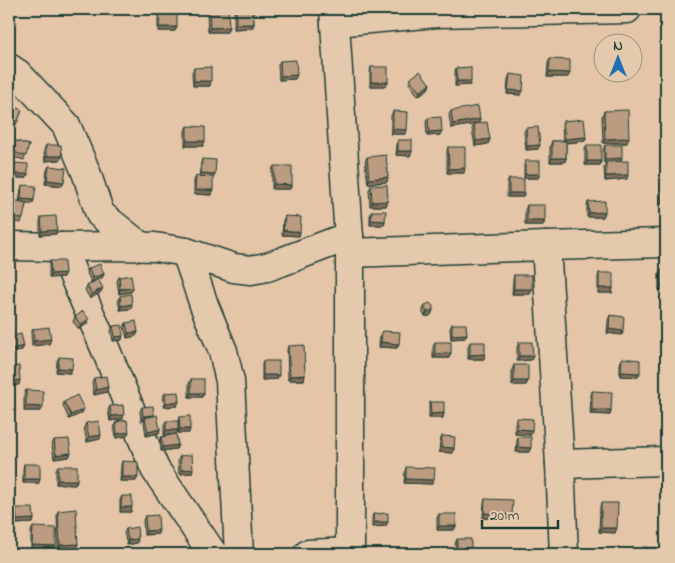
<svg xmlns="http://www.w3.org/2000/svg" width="675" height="563" viewBox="0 0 675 563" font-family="'Indie Flower',sans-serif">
<rect width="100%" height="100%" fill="#e4c5a7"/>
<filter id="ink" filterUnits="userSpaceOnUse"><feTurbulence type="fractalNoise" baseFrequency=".02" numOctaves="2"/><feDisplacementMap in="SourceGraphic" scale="10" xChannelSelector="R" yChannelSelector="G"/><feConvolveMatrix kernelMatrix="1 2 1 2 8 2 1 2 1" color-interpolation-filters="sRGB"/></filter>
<g filter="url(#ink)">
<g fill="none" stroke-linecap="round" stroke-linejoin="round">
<defs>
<g id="minor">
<path d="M334,9L350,253V554"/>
<path d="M335,22L437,13L627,9"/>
<path d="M9,68L18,74L66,125L86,172L100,214L140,246"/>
<path d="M9,246L61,247L121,246L155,247L186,252L234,268L251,270L267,267L281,262L349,236"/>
<path d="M546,246L560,464L564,554"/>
<path d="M61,247L105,348L155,469L213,554"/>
<path d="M186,252L204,305L223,351L230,381L239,554"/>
<path d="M350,253L546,246L666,243"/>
<path d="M560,464L666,461"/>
<path d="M308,554L350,552"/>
</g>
</defs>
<use href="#minor" stroke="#1f3d34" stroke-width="31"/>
<use href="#minor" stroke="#e5c9ac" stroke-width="28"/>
</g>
<g fill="#a1866e" stroke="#1f3d34">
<path d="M160,9L177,27L175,31H158V12Z"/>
<path d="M235,9H253L254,24L252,28L234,29V11Z"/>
<path d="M209,10L227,32H208L207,14Z"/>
<path d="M550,59L568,77H547L548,63Z"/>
<path d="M280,61L295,79L279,80L278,65Z"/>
<path d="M371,67L388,82L386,86H370V72Z"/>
<path d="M194,68L210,86H193L192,72Z"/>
<path d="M456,68L470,85L455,86V72Z"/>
<path d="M510,74L521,95L507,94L508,79Z"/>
<path d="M410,79L430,84L428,89L418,96L409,83Z"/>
<path d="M9,105L22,110L16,125L9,122Z"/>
<path d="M393,111L407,130L405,134H391V116Z"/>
<path d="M451,111L480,119L478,124L490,139L488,144L475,146L472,129L474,124L451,128L449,115Z"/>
<path d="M604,111L627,143H603L602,116Z"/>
<path d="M428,118L440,135L427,136L426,122Z"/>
<path d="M563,121L586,137L585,141L566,143V158L565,162H550V146L552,141H563L562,125Z"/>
<path d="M187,126L203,146H185V131Z"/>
<path d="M526,128L538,149L526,150L524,132Z"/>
<path d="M13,140L29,145L24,160L9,156V153Z"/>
<path d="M398,140L412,151L410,156L396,155L397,144Z"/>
<path d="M46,145L60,160L45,161L44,150Z"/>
<path d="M587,145L601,161L600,165H585V149Z"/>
<path d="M605,145L621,162L627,179L605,181L604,167L606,163H604L603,150Z"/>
<path d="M448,147L464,173H447V151Z"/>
<path d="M367,157L387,182L368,184L365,162Z"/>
<path d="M202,159L215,174L213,178L211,195L194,194V181L196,176H199L201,163Z"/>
<path d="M525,161L540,174L538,178H524V166Z"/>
<path d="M15,163L28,174L26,178H13L14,167Z"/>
<path d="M49,166L64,182L62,186L45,184L47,170Z"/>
<path d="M274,166L292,185L290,189H272V170Z"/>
<path d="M509,179L524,193L523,197H507V183Z"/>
<path d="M663,182L666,183V204H661V187Z"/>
<path d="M22,185L34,200L32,204H26L21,223L9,221V199L19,202L21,189Z"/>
<path d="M371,186L388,201L386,206H370L369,190Z"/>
<path d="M588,202L605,212L603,217H587V206Z"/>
<path d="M527,205L545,221L543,225H525V210Z"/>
<path d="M372,211L385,221L384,225H370V215Z"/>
<path d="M285,216L300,232L299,236L282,235L283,220Z"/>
<path d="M41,217L56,234L40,235V221Z"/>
<path d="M50,261L63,277L49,278V266Z"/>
<path d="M89,268L104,274L102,278L98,280L101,292L90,299L85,290L87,286L93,281L91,282L87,273Z"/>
<path d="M661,270L666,290H659V274Z"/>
<path d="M599,273L613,288L612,293H598V277Z"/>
<path d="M514,275L532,289L530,294H512L513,280Z"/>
<path d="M119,277L133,288L131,292L119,294L117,281Z"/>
<path d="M120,296L131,309L120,310L118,300Z"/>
<path d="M425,305L433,309L432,313L430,316H425L423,314V310Z"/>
<path d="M610,315L623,331L622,335L607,333L608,320Z"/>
<path d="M75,317L89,319L87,324L79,329L73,322Z"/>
<path d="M126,323L138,332L136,336L127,338L124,327Z"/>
<path d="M452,324L465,338L451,339L450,329Z"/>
<path d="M113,326L122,340L113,341L111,331Z"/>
<path d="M33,329L51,339L49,344L32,346L31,333Z"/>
<path d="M382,331L399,344L397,348L379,347L380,335Z"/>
<path d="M9,337L24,346L22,350L10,354L9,351Z"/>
<path d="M435,342L449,358H433V347Z"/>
<path d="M470,342L484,359H468V347Z"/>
<path d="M519,342L533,356L531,360L517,361V347Z"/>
<path d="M288,346L305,375L304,380H288L287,350Z"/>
<path d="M59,357L70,373L56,372L57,361Z"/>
<path d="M622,358L638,377L620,376V363Z"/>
<path d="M263,361L277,379L262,380V365Z"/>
<path d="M514,365L528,381L526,385H512V370Z"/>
<path d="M94,378L107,392L94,395L92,383Z"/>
<path d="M191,379L204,393L202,397H189V384Z"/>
<path d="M26,390L41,411H24V395Z"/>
<path d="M592,391L611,410L610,415L590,414L591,396Z"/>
<path d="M165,393L179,401L177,406L164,407L163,397Z"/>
<path d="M64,402L82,413L69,419L63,406Z"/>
<path d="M430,402L444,413L443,418H429V406Z"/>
<path d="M110,406L123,419L110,421L108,410Z"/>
<path d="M142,407L154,416L160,429L159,433L146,436L144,422L145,420L141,421L140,411Z"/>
<path d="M179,417L189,433H178V422Z"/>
<path d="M517,418L531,435L515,434V423Z"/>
<path d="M166,421L176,434L178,445L176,449L161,451L160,441L161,437L173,435H164V425Z"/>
<path d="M116,422L127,436L116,438L114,426Z"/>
<path d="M86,423L100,439L87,442L84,427Z"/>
<path d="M442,436L454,448L453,453L439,452L440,441Z"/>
<path d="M518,437L531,448L529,452H516L517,441Z"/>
<path d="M54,440L71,453L69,457L54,459L52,445Z"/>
<path d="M180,456L192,473L179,474L178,460Z"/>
<path d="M122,461L136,481H120L121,465Z"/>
<path d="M24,464L39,483H23V469Z"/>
<path d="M58,466L77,480L75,485L56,484V470Z"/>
<path d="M406,467L432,484L404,483L405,472Z"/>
<path d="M122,496L131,512H120V500Z"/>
<path d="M485,499L510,519L483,518L484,503Z"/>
<path d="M601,503L615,533L599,532L600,507Z"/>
<path d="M16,508L34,519L33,523L15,524V513Z"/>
<path d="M58,511L76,549H58L57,515Z"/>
<path d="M373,514L386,526L372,527V518Z"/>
<path d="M439,514L456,526L454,530H437V518Z"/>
<path d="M145,516L158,534L144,535L143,520Z"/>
<path d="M33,527L54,550L31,549V531Z"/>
<path d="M126,529L137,543L127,545L124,533Z"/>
<path d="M457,539L471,548L470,551L478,554H458V553H455V544Z"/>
</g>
<g fill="#836d5a" stroke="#1f3d34">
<path d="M236,24H254L252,28L234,29Z"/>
<path d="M159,27H177L175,31H158Z"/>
<path d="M229,27L227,32H208L210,28Z"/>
<path d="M549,72L570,73L568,77H547Z"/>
<path d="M297,75L295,79L279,80L281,76Z"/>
<path d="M194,81H211L210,86H193Z"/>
<path d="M457,81H471L470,85L455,86Z"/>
<path d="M371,82H388L386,86H370Z"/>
<path d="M430,84L428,89L418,96L420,92Z"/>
<path d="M508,90L523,91L521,95L507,94Z"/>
<path d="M480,119L478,124L451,128L453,124Z"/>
<path d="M393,129L407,130L405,134H391Z"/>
<path d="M442,131L440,135L427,136L429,132Z"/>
<path d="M586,137L585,141L563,143L565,139Z"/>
<path d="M629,138L627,143H603L605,139Z"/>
<path d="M490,139L488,144L475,146L476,141Z"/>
<path d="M187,141H205L203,146H185Z"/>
<path d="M540,145L538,149L526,150L527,146Z"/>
<path d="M398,151H412L410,156L396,155Z"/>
<path d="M46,156H62L60,160L45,161Z"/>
<path d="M552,158H566L565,162H550Z"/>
<path d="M622,158L621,162L604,163L605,159Z"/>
<path d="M587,161H601L600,165H585Z"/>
<path d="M465,168L464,173H447L449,169Z"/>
<path d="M201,173L215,174L213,178L199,177Z"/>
<path d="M14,174H28L26,178H13Z"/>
<path d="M525,174H540L538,178H524Z"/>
<path d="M628,175L627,179L605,181L606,176Z"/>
<path d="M388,177L387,182L368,184L369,179Z"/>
<path d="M47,180L64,182L62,186L45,184Z"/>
<path d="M274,184L292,185L290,189H272Z"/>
<path d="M195,190H213L211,195L194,194Z"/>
<path d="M509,193H524L523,197H507Z"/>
<path d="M21,199L34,200L32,204L19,203Z"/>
<path d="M662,199H666V204H661Z"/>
<path d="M388,201L386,206H370L372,202Z"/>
<path d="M605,212L603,217H587L589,213Z"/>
<path d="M371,220L385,221L384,225H370Z"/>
<path d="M527,221H545L543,225H525Z"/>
<path d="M57,230L56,234L40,235L42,231Z"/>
<path d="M283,230L300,232L299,236L282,235Z"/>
<path d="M65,273L63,277L49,278L51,274Z"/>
<path d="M104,274L102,278L91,282L92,278Z"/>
<path d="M661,285L666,286V290H659Z"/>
<path d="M103,288L101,292L90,299L92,294Z"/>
<path d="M133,288L131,292L119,294L120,289Z"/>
<path d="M599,288H613L612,293H598Z"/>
<path d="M514,289H532L530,294H512Z"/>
<path d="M132,304L131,309L120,310L121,306Z"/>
<path d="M433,309L432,313L430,316H425L427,312Z"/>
<path d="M89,319L87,324L79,329L81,325Z"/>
<path d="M609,329L623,331L622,335L607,333Z"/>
<path d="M138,332L136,336L127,338L128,333Z"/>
<path d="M467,334L465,338L451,339L452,335Z"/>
<path d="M123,336L122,340L113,341L115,337Z"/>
<path d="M51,339L49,344L32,346L34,341Z"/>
<path d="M381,342L399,344L397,348L379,347Z"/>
<path d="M24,346L22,350L10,354L11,349Z"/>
<path d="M451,353L449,358H433L435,354Z"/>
<path d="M485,354L484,359H468L470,355Z"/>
<path d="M519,356H533L531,360L517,361Z"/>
<path d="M58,368L72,369L70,373L56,372Z"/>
<path d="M621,372L640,373L638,377L620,376Z"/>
<path d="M263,375H279L277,379L262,380Z"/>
<path d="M305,375L304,380H288L290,376Z"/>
<path d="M20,380L19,385L9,386V382Z"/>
<path d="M514,381H528L526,385H512Z"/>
<path d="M108,387L107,392L94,395L96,390Z"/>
<path d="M191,393H204L202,397H189Z"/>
<path d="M179,401L177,406L164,407L166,403Z"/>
<path d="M26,406L43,407L41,411H24Z"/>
<path d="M84,409L82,413L69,419L71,415Z"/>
<path d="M592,410H611L610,415L590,414Z"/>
<path d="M444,413L443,418H429L431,414Z"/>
<path d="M124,415L123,419L110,421L111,416Z"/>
<path d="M154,415L152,419L145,418V420L141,421L143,416Z"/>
<path d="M160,429L159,433L146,436L148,432Z"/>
<path d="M180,429H190L189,433H178Z"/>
<path d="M517,429L532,430L531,435L515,434Z"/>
<path d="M166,430H178L176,435H164Z"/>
<path d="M129,432L127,436L116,438L117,434Z"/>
<path d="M101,435L100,439L87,442L89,437Z"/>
<path d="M178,445L176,449L161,451L163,447Z"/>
<path d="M441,447L454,448L453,453L439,452Z"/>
<path d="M518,447L531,448L529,452H516Z"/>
<path d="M71,453L69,457L54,459L56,455Z"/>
<path d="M193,469L192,473L179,474L181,470Z"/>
<path d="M122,477H138L136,481H120Z"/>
<path d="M24,479H40L39,483H23Z"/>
<path d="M406,479L434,480L432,484L404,483Z"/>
<path d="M58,480H77L75,485L56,484Z"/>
<path d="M121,507H132L131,512H120Z"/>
<path d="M484,513L512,515L510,519L483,518Z"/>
<path d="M34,519L33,523L15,524L17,520Z"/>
<path d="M374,522H388L386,526L372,527Z"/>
<path d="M439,526H456L454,530H437Z"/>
<path d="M601,528H617L615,533L599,532Z"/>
<path d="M159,530L158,534L144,535L146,531Z"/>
<path d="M9,532H12L11,536H9Z"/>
<path d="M138,539L137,543L127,545L128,540Z"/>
<path d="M78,544L76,549H58L60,545Z"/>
<path d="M32,545L56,546L54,550L31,549Z"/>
<path d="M471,548L470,553L459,551L458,553H455L457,549Z"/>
</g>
<g fill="#bb9c80" stroke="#1f3d34">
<path d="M160,9H177V27H159Z"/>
<path d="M228,9L229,27L210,28L209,10Z"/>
<path d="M236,9H253L254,24H236Z"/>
<path d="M550,59L570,60V73L549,72Z"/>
<path d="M296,60L297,75L281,76L280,61Z"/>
<path d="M211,67V81H194V68Z"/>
<rect x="371" y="67" width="17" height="15"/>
<path d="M471,67V81H457L456,68Z"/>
<path d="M420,71L430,84L420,92L410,79Z"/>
<path d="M510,74L524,76L523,91L508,90Z"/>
<path d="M9,105L22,110L18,121L9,117Z"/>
<path d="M478,106L480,119L453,124L451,111Z"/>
<path d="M628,110L629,138L605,139L604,111Z"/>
<path d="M393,111L408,112L407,130L393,129Z"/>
<path d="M441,117L442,131L429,132L428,118Z"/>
<path d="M584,119L586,137L565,139L563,121Z"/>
<path d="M487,122L490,139L476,141L474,124Z"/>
<path d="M187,126L205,127V141H187Z"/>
<path d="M538,127L540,145L527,146L526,128Z"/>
<path d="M13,140L29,145L26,156L10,151Z"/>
<rect x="398" y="140" width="14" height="11"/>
<rect x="552" y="141" width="14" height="17"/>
<path d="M46,145H61L62,156H46Z"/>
<rect x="587" y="145" width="14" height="16"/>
<path d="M605,145H622V158L605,159Z"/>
<path d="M448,147H465V168L449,169Z"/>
<path d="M386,155L388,177L369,179L367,157Z"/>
<path d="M202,159L216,160L215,174L201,173Z"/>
<rect x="525" y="161" width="15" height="13"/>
<path d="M628,161V175L606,176V162Z"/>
<path d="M15,163L28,164V174H14Z"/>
<path d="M49,166L66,168L64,182L47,180Z"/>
<path d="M274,166H292V185L274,184Z"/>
<path d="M196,176L213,177V190H195Z"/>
<rect x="509" y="179" width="15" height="14"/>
<path d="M663,182L666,183V199H662Z"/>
<path d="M22,185L36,186L34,200L21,199Z"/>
<path d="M387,185L388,201L372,202L371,186Z"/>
<path d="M9,199L26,203L23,219L9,216Z"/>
<path d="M605,201V212L589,213L588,202Z"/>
<rect x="527" y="205" width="18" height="16"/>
<path d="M372,211H386L385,221L371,220Z"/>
<path d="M56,216L57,230L42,231L41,217Z"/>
<path d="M285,216L301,217L300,232L283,230Z"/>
<path d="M50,261H64L65,273L51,274Z"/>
<path d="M100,264L104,274L92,278L89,268Z"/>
<path d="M661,270H666V286L661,285Z"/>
<rect x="599" y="273" width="14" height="15"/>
<path d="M131,275L133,288L120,289L119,277Z"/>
<rect x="514" y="275" width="18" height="14"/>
<path d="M98,279L103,288L92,294L87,286Z"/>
<path d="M131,294L132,304L121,306L120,296Z"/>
<path d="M430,303L433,306V309L431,311L427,312L425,309V305Z"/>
<path d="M83,311L89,319L81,325L75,317Z"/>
<path d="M610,315L624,317L623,331L609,329Z"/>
<path d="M136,321L138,332L128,333L126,323Z"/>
<path d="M452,324H466L467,334L452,335Z"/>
<path d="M122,325L123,336L115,337L113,326Z"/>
<path d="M49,327L51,339L34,341L33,329Z"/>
<path d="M382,331L400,332L399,344L381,342Z"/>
<path d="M21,334L24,346L11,349L9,341V337Z"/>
<path d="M435,342H451V353L435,354Z"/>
<path d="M470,342H485V354L470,355Z"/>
<path d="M519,342H532L533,356H519Z"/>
<path d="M304,345L305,375L290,376L288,346Z"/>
<path d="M59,357L73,358L72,369L58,368Z"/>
<path d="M622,358L640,360V373L621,372Z"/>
<rect x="263" y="361" width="16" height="14"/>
<rect x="514" y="365" width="14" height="16"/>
<path d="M19,366L20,380L9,382V367Z"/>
<path d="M106,376L108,387L96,390L94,378Z"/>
<rect x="191" y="379" width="13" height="14"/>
<path d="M26,390L43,391V407L26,406Z"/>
<path d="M592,391L612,392L611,410H592Z"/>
<path d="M178,392L179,401L166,403L165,393Z"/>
<path d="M77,395L84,409L71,415L64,402Z"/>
<path d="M430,402H444V413L431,414Z"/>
<path d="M123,405L124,415L111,416L110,406Z"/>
<path d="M153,406L154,415L143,416L142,407Z"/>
<path d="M157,415L160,429L148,432L145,418Z"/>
<path d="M190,416V429H180L179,417Z"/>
<path d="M517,418L533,419L532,430L517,429Z"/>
<path d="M127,420L129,432L117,434L116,422Z"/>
<path d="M99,421L101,435L89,437L86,423Z"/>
<rect x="166" y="421" width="12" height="9"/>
<path d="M176,434L178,445L163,447L161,437Z"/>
<path d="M442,436L455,437L454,448L441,447Z"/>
<path d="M518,437H531V448L518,447Z"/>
<path d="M69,439L71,453L56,455L54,440Z"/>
<path d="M192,455L193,469L181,470L180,456Z"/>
<path d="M122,461L138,462V477H122Z"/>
<rect x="24" y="464" width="16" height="15"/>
<rect x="58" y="466" width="19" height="14"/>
<path d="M406,467L435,468L434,480L406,479Z"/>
<path d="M122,496H132V507H121Z"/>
<path d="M485,499L513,500L512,515L484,513Z"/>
<path d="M601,503H618L617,528H601Z"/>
<path d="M16,508H33L34,519L17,520Z"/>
<path d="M76,509L78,544L60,545L58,511Z"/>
<path d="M388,513V522H374L373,514Z"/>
<rect x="439" y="514" width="17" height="12"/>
<path d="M158,515L159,530L146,531L145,516Z"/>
<rect x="9" y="517" width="3" height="15"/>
<path d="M33,527L56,528V546L32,545Z"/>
<path d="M137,527L138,539L128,540L126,529Z"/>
<path d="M457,539H471V548L457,549Z"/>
<path d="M643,547L660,548V554H642Z"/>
<rect x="459" y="551" width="19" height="3"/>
</g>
</g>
<rect width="675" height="563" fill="none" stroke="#e5c9ac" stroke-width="30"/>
<rect x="15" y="15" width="645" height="533" fill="none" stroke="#1f3d34" stroke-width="2" filter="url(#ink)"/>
<g transform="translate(618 58)"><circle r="24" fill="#e5c9ac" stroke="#96917c"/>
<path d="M0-4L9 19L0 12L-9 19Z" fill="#1f6fb2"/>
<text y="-8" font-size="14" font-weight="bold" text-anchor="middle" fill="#1f3d34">N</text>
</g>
<path d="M482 520v8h76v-8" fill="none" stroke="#1f3d34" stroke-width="2.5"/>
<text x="490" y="520" font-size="15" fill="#1f3d34" stroke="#e5c9ac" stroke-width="4" paint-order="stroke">20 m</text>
</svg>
